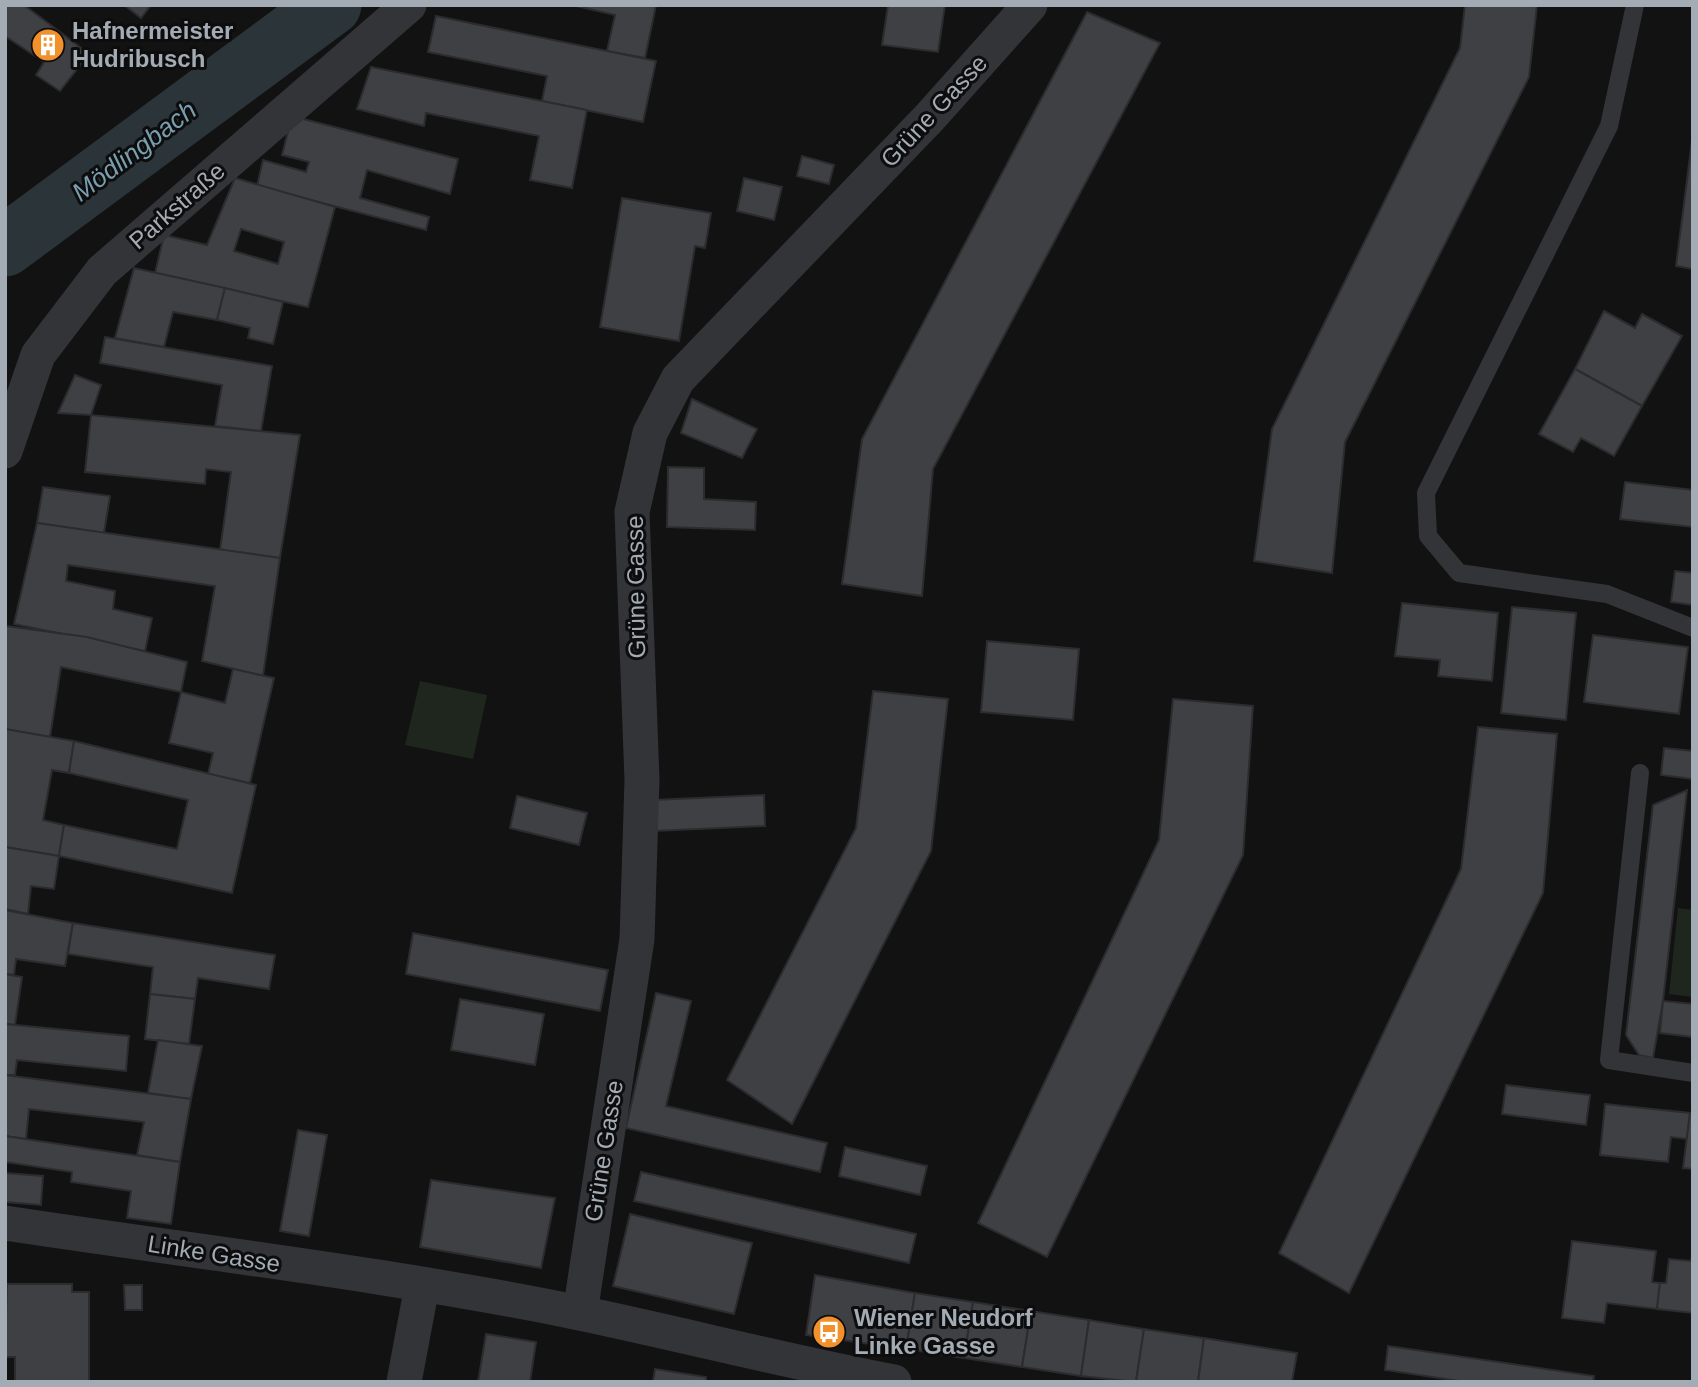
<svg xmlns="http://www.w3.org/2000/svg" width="1698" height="1387" viewBox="0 0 1698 1387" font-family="Arial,sans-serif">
<rect width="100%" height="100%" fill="#121213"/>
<g fill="#1e261e">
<path d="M420,681L487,695L473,759L405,745Z"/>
<path d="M1678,908L1693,910V997L1669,994Z"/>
</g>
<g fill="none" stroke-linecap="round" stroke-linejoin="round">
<path stroke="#2a3439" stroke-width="61" d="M5,246L331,5"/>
</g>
<g fill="#3e4043" stroke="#2c2c2f" stroke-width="2" fill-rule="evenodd">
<path d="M5,5H24L89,54L60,91L36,75L44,62L5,36Z"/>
<path d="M124,5H151L141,18Z"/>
<path d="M572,5H656L645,58L607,51L615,15Z"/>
<path d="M888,5H945L938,52L882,45Z"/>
<path d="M1465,5H1537L1529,77L1345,442L1332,573L1254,561L1272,429L1460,48Z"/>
<path d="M1087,12L1160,43L933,469L922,596L842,584L862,439Z"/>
<path d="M436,16L656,61L643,122L542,101L547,76L428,52Z"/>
<path d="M371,67L587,110L572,188L530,180L539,136L426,113L424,126L357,109Z"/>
<path d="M292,116L458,159L450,194L367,170L360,198L429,217L426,230L257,186L263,160L306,172L309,162L282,155Z"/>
<path d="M1693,133V269L1676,266Z"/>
<path d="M802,156L834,165L829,184L797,176Z"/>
<path d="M235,178L335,207L308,307L155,273L164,235L207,245ZM241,229L284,242L278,264L234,251Z"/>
<path d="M744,178L782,187L774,220L737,211Z"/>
<path d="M622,198L711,213L705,248L695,246L679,341L600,327Z"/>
<path d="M134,268L225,288L217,320L173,312L164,347L115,338Z"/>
<path d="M225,288L283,302L273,344L248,338L250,328L217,320Z"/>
<path d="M1604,311L1635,328L1642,314L1682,336L1642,406L1575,369Z"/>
<path d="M105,337L272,366L261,431L215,426L222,385L100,363Z"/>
<path d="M1575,369L1642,406L1614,456L1581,438L1573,452L1539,434Z"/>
<path d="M75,375L101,385L91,415L58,413Z"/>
<path d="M692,399L757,429L742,458L681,433Z"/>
<path d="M91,415L300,435L280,558L220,550L231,472L206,469L205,484L85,472Z"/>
<path d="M668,467L704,468V499L756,502L755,530L667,527Z"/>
<path d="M1625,482L1693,490V527L1620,519Z"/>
<path d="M43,487L110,496L104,533L37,523Z"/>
<path d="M37,523L280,558L263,676L202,661L215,586L68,565L66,581L115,591L113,609L152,618L145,651L14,624Z"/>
<path d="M1675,571L1693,573V605L1671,602Z"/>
<path d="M1402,603L1498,613L1492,681L1438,676L1440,660L1395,656Z"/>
<path d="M1512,607L1576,613L1566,720L1501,713Z"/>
<path d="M6,626L87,637L187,662L181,692L61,667L50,737L5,729Z"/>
<path d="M1593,635L1688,647L1679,714L1584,702Z"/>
<path d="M987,641L1079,649L1073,720L981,712Z"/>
<path d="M233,669L274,678L250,783L208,774L213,753L169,743L181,692L225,703Z"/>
<path d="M873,691L948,699L931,851L792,1124L727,1080L856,828Z"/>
<path d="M1173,699L1253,706L1243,855L1047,1257L978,1223L1159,840Z"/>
<path d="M1478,727L1557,734L1543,893L1349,1293L1279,1253L1461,869Z"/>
<path d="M5,729L74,741L69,773L52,770L43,820L64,825L59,856L5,847Z"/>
<path d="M74,741L256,785L232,893L59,856L64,825L177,849L188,800L69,773Z"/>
<path d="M1664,748L1693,751V779L1661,775Z"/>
<path d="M1687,790L1663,1001L1653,1058L1639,1055L1626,1035L1653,805Z"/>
<path d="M764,795L765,826L654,831L653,800Z"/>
<path d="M517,796L587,813L579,845L510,828Z"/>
<path d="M5,847L59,856L54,889L31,886L28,914L5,909Z"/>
<path d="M5,910L73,923L65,966L16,959L14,975L5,974Z"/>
<path d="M73,923L275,955L269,989L198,978L195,999L150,994L153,967L68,954Z"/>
<path d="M413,933L608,970L600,1011L406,974Z"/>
<path d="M5,974L22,977L15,1025L5,1024Z"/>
<path d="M656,993L691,1001L666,1106L827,1143L820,1172L626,1128Z"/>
<path d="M150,994L195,999L189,1044L145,1039Z"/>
<path d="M460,999L544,1014L535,1065L451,1050Z"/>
<path d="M1663,1001L1693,1004V1037L1660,1033Z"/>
<path d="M5,1024L129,1036L126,1071L17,1060L15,1075H5Z"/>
<path d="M158,1040L202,1046L191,1099L148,1093Z"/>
<path d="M5,1075L191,1099L180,1162L137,1155L144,1122L29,1109L26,1139L5,1136Z"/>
<path d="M1506,1085L1590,1095L1586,1125L1502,1114Z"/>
<path d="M1605,1104L1690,1113L1687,1139L1671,1137L1668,1162L1600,1155Z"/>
<path d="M1690,1113L1693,1114V1169L1683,1168Z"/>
<path d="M298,1130L327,1135L309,1236L280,1231Z"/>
<path d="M5,1136L180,1162L171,1224L127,1218L131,1191L71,1182L72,1172L5,1162Z"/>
<path d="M845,1147L927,1166L920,1195L839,1176Z"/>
<path d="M641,1172L916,1234L909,1263L634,1201Z"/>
<path d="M5,1173L43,1176L41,1205L5,1202Z"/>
<path d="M431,1180L555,1198L541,1268L420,1247Z"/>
<path d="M630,1214L752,1243L734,1314L613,1286Z"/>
<path d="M1572,1241L1656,1251L1652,1282L1660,1283L1657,1309L1607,1303L1604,1323L1562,1318Z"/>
<path d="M1692,1256L1693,1313L1657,1309L1660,1283H1666L1669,1259L1691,1261Z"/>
<path d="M815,1275L915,1293L906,1349L806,1335Z"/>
<path d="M7,1284H72V1292H89V1381L15,1382V1357H5Z"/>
<path d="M124,1285H142V1310H125Z"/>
<path d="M915,1293L973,1302L964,1358L906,1349Z"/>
<path d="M973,1302L1031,1311L1022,1367L964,1358Z"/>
<path d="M1031,1311L1089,1320L1081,1376L1022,1367Z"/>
<path d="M1089,1320L1144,1329L1136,1382L1081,1376Z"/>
<path d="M1144,1329L1204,1338L1198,1382H1136Z"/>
<path d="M486,1334L536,1342L530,1382H478Z"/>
<path d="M1204,1338L1297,1353L1292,1382H1198Z"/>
<path d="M1388,1346L1594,1376L1593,1382H1466L1385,1370Z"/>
<path d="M655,1369L706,1377V1382H653Z"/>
</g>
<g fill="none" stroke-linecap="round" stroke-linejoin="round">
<g stroke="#333438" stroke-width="18">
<path d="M1635,5L1609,126L1426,493L1428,536L1459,573L1607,594L1693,628"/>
<path d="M1640,773L1609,1060L1693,1073"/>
</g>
<g stroke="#333438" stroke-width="35">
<path d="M5,451L38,355L102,271L409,5"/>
<path d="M5,1223C196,1252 390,1274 580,1313C685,1335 789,1362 894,1382"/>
<path d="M580,1313L637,939L642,780L632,512L650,433L678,379L930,117L1030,5"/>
<path d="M404,1382L422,1286"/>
</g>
</g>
<defs>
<symbol id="building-disc" viewBox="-11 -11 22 22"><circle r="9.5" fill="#f2912b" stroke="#0d0d0e"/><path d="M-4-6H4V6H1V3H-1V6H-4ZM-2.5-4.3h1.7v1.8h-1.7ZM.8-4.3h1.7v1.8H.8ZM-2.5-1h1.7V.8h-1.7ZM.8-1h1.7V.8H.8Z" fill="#fff"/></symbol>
<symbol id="bus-disc" viewBox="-11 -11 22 22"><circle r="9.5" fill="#f2912b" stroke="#0d0d0e"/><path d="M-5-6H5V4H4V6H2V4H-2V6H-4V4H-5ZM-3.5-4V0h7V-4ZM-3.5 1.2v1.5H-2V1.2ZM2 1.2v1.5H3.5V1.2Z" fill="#fff"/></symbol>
</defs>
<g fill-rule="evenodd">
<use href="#building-disc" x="29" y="26" width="38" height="38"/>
<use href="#bus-disc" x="810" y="1313" width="38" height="38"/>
</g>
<g text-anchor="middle" stroke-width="6" stroke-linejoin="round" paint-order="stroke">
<g font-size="24" font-weight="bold" fill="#a3abb4" stroke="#0d0d0e" text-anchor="start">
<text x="72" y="39">Hafnermeister<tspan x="72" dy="28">Hudribusch</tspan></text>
<text x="854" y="1326">Wiener Neudorf<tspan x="854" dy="28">Linke Gasse</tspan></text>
</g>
<g font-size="24" fill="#a3abb4" stroke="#0d0d0e">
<text transform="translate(934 111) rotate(-47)" y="8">Grüne Gasse</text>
<text transform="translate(177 206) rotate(-41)" y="8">Parkstraße</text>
<text transform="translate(636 587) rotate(-91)" y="8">Grüne Gasse</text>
<text transform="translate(604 1151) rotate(-81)" y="8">Grüne Gasse</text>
<text transform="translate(214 1254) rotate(9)" y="8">Linke Gasse</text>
</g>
<g font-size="26" font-style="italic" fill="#799eb0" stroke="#0d0d0e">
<text transform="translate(134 151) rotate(-37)" y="9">Mödlingbach</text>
</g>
</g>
<rect width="1698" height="1387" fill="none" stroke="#a3abb4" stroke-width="14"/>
</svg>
